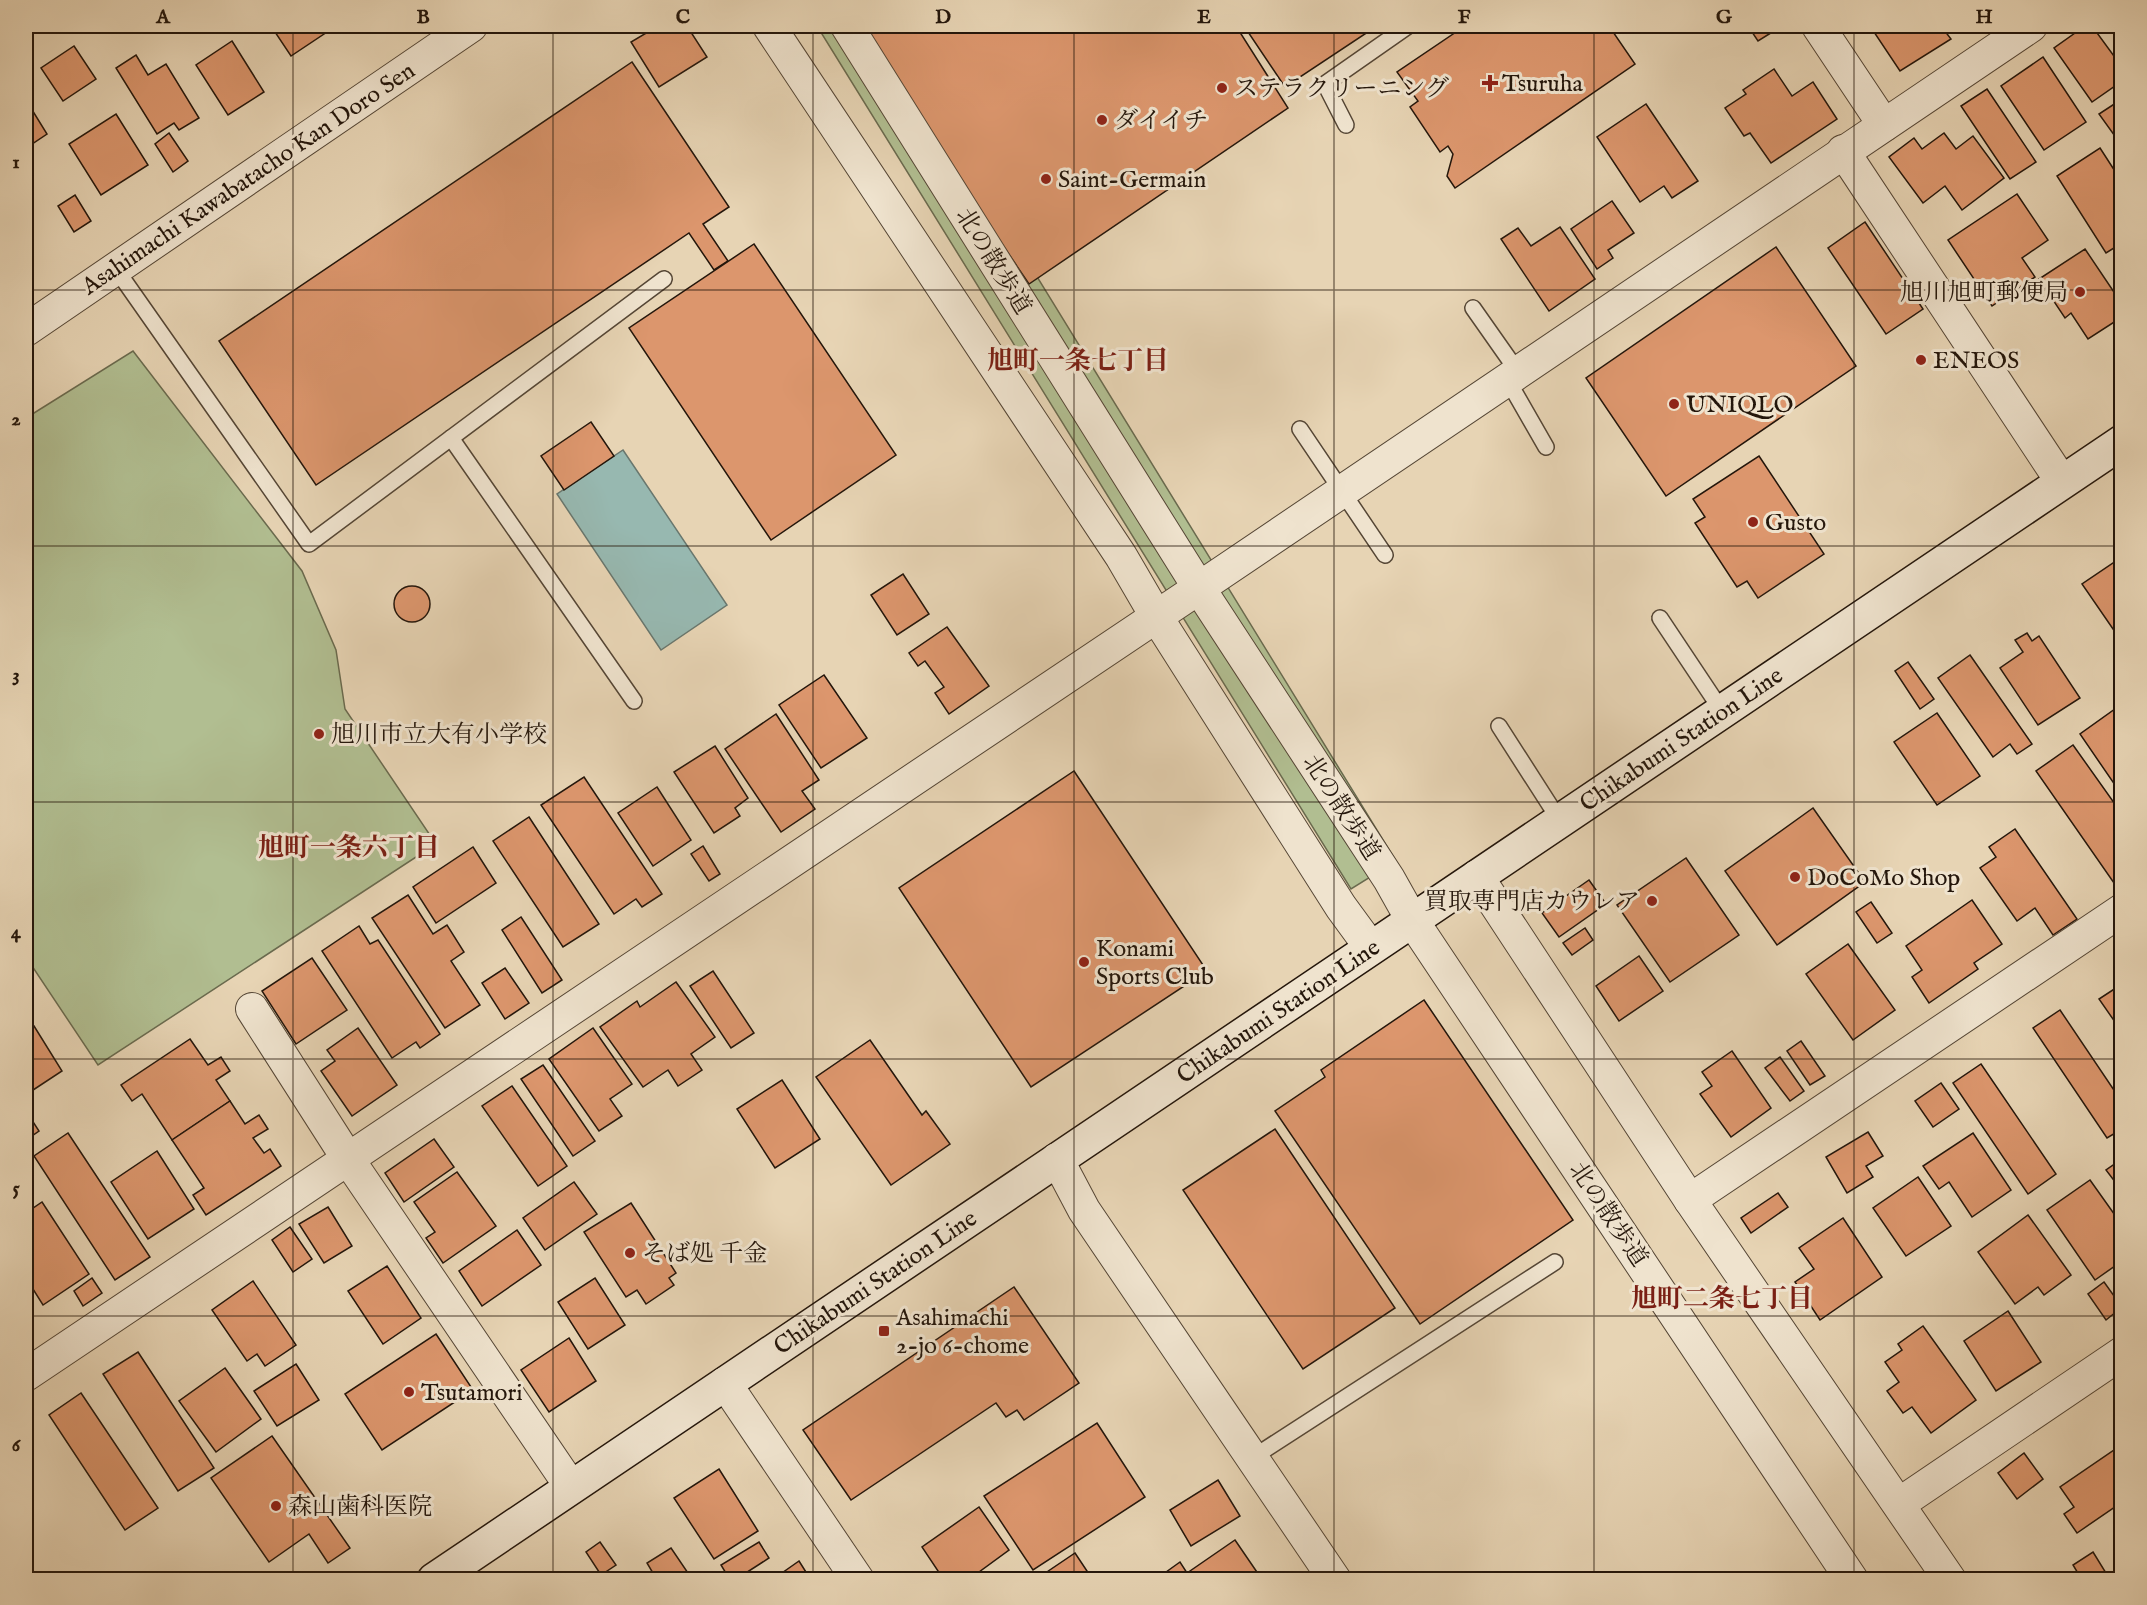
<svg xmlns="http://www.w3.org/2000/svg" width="2147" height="1605" viewBox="0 0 2147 1605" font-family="'IM FELL English','Noto Serif JP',serif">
<rect width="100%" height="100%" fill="#e7d4b4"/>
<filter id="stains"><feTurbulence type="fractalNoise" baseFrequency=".00333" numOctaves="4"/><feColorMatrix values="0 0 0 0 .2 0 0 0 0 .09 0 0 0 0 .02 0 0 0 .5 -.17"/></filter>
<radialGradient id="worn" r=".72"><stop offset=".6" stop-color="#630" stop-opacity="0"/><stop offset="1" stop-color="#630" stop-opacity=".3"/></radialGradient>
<g fill="#b1be91" stroke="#6a6a4e" stroke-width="1.5">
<path d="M817,26H883L1396,861L1351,889Z"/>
<path d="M133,351L302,571L336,650L345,709L436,844L98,1065L26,957V418Z"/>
</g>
<path fill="#97b8b0" stroke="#69776e" stroke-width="1.5" d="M623,450L727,605L661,650L557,494Z"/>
<g fill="#dc966d" stroke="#24160b" stroke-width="1.5">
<path d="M271,26H336L291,56Z"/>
<path d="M658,26H687L707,57L659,87L631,42Z"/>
<path d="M855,26H1236L1288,108L1029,284Z"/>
<path d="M1244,26H1377L1285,87Z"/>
<path d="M1465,26H1609L1635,64L1455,188L1447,176L1453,154L1448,146L1440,152L1410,107L1418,101L1397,72Z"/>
<path d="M1748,26H1782L1758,41Z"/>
<path d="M1870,26H1941L1951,39L1900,71Z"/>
<path d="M2085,26H2092L2122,67V81L2092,102L2054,48Z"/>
<path d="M232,41L264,92L228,115L196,65Z"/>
<path d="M74,46L96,79L63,101L41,68Z"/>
<path d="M136,55L148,75L166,64L199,118L179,130L174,123L157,134L116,68Z"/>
<path d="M2043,57L2086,122L2044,150L2001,86Z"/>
<path d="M632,62L729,207L703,224L728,261L714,270L689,233L316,485L219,341Z"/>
<path d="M1774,69L1792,96L1813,82L1837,119L1771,163L1750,133L1744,136L1725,108L1746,94L1743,90Z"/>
<path d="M1987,89L2036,162L2010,179L1961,106Z"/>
<path d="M2122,99V146L2099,114Z"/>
<path d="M26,100L47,134L26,148Z"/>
<path d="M1646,104L1698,181L1672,198L1664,186L1640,202L1597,137Z"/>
<path d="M116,114L148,165L101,195L69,144Z"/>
<path d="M169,133L188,161L173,172L155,144Z"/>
<path d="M1944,133L1956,149L1973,136L2004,178L1962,210L1945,186L1923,203L1889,157L1914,138L1922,149Z"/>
<path d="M2100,148L2122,182V243L2106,253L2057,176Z"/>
<path d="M2017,194L2048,240L2022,258L2035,277L1992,306L1948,240Z"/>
<path d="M75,195L91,221L74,232L58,206Z"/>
<path d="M1612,201L1634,233L1608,250L1613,258L1597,269L1571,229Z"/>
<path d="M1865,222L1923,309L1886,334L1828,248Z"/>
<path d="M1560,227L1595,279L1549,311L1501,239L1518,228L1531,246Z"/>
<path d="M754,244L896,455L771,540L629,328Z"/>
<path d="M1776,247L1856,366L1666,496L1586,378Z"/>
<path d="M2085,249L2122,304V317L2088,339L2071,313L2065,318L2039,279Z"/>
<path d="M591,422L614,456L564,490L541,456Z"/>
<path d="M1759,456L1824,554L1758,598L1747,581L1737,587L1695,523L1705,517L1693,499Z"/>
<path d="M2122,557V642L2082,584Z"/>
<path d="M903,574L929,614L897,635L871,595Z"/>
<circle cx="412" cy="604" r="18"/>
<path d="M947,627L989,686L949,714L935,693L944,687L925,661L918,666L909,653Z"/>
<path d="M2027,633L2032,641L2039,636L2080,698L2038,725L2000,668L2023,652L2015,640Z"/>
<path d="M1970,655L2032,744L2017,754L2010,744L1993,757L1938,678Z"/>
<path d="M1908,662L1934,699L1920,709L1895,671Z"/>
<path d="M824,675L867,738L821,768L779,705Z"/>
<path d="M2122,704V780L2115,785L2080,734Z"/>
<path d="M1937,713L1980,776L1937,805L1894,742Z"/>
<path d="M776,714L819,780L802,791L815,809L781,832L725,749Z"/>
<path d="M2073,745L2122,814V878L2114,883L2036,771Z"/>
<path d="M715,746L748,798L735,808L740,816L714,833L674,772Z"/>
<path d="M1074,771L1207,971L1031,1087L899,888Z"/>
<path d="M584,777L662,894L642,907L636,899L614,914L541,805Z"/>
<path d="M657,787L691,840L653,866L618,813Z"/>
<path d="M1813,808L1865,882L1777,945L1725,871Z"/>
<path d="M529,817L599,924L563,947L493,841Z"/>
<path d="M2015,829L2077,919L2053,935L2035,908L2017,921L1980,868L1996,857L1989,847Z"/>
<path d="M703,846L720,874L709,881L691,854Z"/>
<path d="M473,847L496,883L436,923L413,887Z"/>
<path d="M1686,858L1739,935L1670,982L1617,905Z"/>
<path d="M1589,880L1606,904L1559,937L1542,913Z"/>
<path d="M408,895L433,934L447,925L464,952L451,961L480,1005L445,1028L372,918Z"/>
<path d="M1972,900L2002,944L1974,963L1978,969L1929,1003L1912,977L1922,970L1906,946Z"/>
<path d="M1871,902L1892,933L1877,943L1856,912Z"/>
<path d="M521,917L562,980L542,993L502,930Z"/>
<path d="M359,926L370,944L378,940L440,1034L420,1048L416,1042L392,1058L322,951Z"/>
<path d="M1585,928L1593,940L1572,955L1563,943Z"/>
<path d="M1848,944L1895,1010L1853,1040L1806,974Z"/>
<path d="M1639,956L1663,991L1619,1021L1596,986Z"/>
<path d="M312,958L347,1010L296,1044L262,991Z"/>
<path d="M505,968L529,1003L505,1019L482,983Z"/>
<path d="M713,971L754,1033L731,1048L690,986Z"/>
<path d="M676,982L715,1037L691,1054L702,1070L678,1086L668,1070L643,1087L600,1027L637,1001L640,1007Z"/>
<path d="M2122,984V1032L2099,999Z"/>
<path d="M1424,1000L1573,1220L1420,1324L1275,1111L1325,1077L1321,1070Z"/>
<path d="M2060,1010L2122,1102V1129L2107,1138L2033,1028Z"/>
<path d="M34,1026L62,1071L27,1094L26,1031Z"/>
<path d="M358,1028L397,1085L352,1116L321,1071L335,1061L327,1050Z"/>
<path d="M593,1028L632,1084L610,1099L622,1116L599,1131L549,1059Z"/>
<path d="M190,1039L208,1065L221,1057L230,1071L216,1080L230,1101L172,1140L142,1094L132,1101L121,1085Z"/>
<path d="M870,1040L922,1115L926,1111L950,1144L891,1185L816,1077Z"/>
<path d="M1801,1041L1825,1076L1810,1085L1787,1051Z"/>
<path d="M1732,1051L1771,1108L1731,1137L1700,1094L1712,1086L1702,1072Z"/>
<path d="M1780,1057L1804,1091L1790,1101L1765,1068Z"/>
<path d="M1981,1064L2056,1174L2028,1194L1953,1083Z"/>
<path d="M543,1065L595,1141L573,1156L521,1079Z"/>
<path d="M782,1080L820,1139L775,1168L737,1109Z"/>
<path d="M1941,1083L1959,1109L1933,1127L1915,1101Z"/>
<path d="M512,1086L567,1166L538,1186L482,1106Z"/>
<path d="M230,1101L245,1124L259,1115L268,1129L253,1138L264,1153L270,1149L281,1166L206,1215L193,1195L204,1188L172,1140Z"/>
<path d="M26,1111L39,1131L26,1140Z"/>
<path d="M1275,1129L1395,1308L1303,1369L1183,1190Z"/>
<path d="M1868,1132L1883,1156L1866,1166L1873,1177L1847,1193L1826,1157Z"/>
<path d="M68,1133L150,1257L115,1280L34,1156Z"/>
<path d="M1973,1133L2011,1190L1972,1217L1949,1182L1939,1189L1923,1166Z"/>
<path d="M434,1139L454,1167L404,1202L385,1173Z"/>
<path d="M157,1151L194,1209L148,1239L111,1182Z"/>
<path d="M2122,1159V1191L2106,1170Z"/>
<path d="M457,1172L496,1226L443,1263L426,1238L435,1232L414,1202Z"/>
<path d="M1918,1177L1951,1226L1906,1256L1873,1208Z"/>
<path d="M2090,1180L2122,1225V1261L2095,1280L2047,1210Z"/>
<path d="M574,1182L597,1214L545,1250L523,1218Z"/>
<path d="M1778,1193L1788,1207L1751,1233L1741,1218Z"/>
<path d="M42,1202L89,1274L43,1305L26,1278V1213Z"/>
<path d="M631,1203L676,1273L669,1278L674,1285L646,1304L637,1290L626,1297L584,1232Z"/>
<path d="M328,1207L352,1246L324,1263L299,1224Z"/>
<path d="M2028,1215L2071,1275L2044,1295L2038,1287L2015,1304L1978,1252Z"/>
<path d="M1843,1218L1882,1277L1820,1320L1795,1282L1814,1269L1799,1248Z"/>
<path d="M290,1227L312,1259L293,1272L272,1240Z"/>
<path d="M517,1230L541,1265L482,1306L459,1271Z"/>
<path d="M387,1266L421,1318L383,1344L348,1291Z"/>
<path d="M92,1278L102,1293L83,1306L74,1291Z"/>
<path d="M595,1278L625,1325L588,1349L558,1302Z"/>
<path d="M253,1281L296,1345L265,1366L257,1354L247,1361L212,1310Z"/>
<path d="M2104,1282L2122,1307L2106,1320L2088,1294Z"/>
<path d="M1014,1287L1079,1383L1024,1420L1017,1410L1006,1417L996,1403L851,1500L803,1430Z"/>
<path d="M2008,1311L2041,1362L1996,1391L1964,1341Z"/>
<path d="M1923,1326L1976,1400L1931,1433L1912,1407L1903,1413L1887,1391L1899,1382L1885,1362L1902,1350L1898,1344Z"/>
<path d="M436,1334L473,1390L382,1450L345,1394Z"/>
<path d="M569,1338L596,1381L549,1412L521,1370Z"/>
<path d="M138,1352L214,1468L178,1491L103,1374Z"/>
<path d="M296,1364L319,1400L277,1426L254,1391Z"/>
<path d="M225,1368L261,1419L216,1452L179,1401Z"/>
<path d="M81,1393L158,1508L125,1530L49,1415Z"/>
<path d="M1097,1423L1145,1497L1033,1570L984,1496Z"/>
<path d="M272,1436L350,1548L328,1563L309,1534L269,1562L211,1478Z"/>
<path d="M2120,1446L2122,1502L2077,1533L2064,1514L2074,1507L2060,1487Z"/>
<path d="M2024,1453L2043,1479L2017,1499L1998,1473Z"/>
<path d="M719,1469L758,1531L714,1559L674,1498Z"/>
<path d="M1218,1480L1240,1516L1191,1546L1170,1510Z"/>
<path d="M979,1507L1009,1550L968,1580H944L922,1547Z"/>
<path d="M1235,1540L1261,1578L1259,1580H1155L1180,1562L1187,1573Z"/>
<path d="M600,1542L616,1565L601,1575L586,1552Z"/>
<path d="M759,1542L769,1558L735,1580H730L721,1565Z"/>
<path d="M671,1548L688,1573L678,1580H657L647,1563Z"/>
<path d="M2093,1552L2106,1573L2097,1580H2082L2073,1565Z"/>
<path d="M1075,1553L1093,1580H1039L1038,1578Z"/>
<path d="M799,1561L811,1580H772Z"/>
</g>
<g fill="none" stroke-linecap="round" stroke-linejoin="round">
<defs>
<g id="lane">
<path d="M1346,125L1325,84L1408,26"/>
<path d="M116,269L309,544L664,279"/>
<path d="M1473,308L1518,372"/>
<path d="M1507,379L1546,447"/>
<path d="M1300,429L1385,555"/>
<path d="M451,438L634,701"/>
<path d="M1660,618L1722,711"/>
<path d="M1499,726L1560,821"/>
<path d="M1252,1458L1555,1262"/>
</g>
<g id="street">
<path d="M769,26L1121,556L1156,616L1341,907L1371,948"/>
<path d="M847,26L1199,588L1389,879L1412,920L1852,1580"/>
<path d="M1818,26L1884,125"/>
<path d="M1843,151L2062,482"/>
<path d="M26,330L471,26"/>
<path d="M1477,876L1690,1200L1950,1580"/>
<path d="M252,1009L348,1159L571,1487"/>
<path d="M1057,1159L1084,1210L1335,1580"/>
<path d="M1690,1200L2122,910"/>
<path d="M26,1375L1199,588L2031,26"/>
<path d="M725,1383L858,1580"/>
<path d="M1899,1504L2122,1353"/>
</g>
<path id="secondary" d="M434,1580L2122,442"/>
</defs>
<use href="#lane" stroke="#554635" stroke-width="18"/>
<use href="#street" stroke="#554635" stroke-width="34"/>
<use href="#secondary" stroke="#24160b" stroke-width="36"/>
<use href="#lane" stroke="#efe3ce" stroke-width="15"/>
<use href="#street" stroke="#efe3ce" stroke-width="32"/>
<use href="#secondary" stroke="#efe3ce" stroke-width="33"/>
</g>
<path fill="none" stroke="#24160b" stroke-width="1.5" stroke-opacity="0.55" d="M293,26V1580M553,26V1580M813,26V1580M1074,26V1580M1334,26V1580M1594,26V1580M1854,26V1580M26,290H2122M26,546H2122M26,802H2122M26,1059H2122M26,1316H2122"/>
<g fill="#8f2418" stroke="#efe3ce" stroke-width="2">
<path d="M1487 74h6v6h6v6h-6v6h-6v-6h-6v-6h6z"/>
<circle cx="1222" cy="88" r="6"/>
<circle cx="1102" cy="120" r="6"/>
<circle cx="1046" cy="179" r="6"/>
<circle cx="2080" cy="292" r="6"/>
<circle cx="1921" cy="360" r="6"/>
<circle cx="1674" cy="404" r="6"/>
<circle cx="1753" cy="522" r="6"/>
<circle cx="319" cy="734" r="6"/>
<circle cx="1795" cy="877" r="6"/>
<circle cx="1652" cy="901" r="6"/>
<circle cx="1084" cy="962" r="6"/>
<circle cx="630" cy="1253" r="6"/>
<rect x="878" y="1325" width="12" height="12" rx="3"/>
<circle cx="409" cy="1392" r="6"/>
<circle cx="276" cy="1506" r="6"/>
</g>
<g text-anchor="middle" stroke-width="6" stroke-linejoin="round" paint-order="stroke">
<g font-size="24" fill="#24160b" stroke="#efe3ce" text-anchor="start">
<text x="1502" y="91">Tsuruha</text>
<text x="1234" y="96">ステラクリーニング</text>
<text x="1114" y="128">ダイイチ</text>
<text x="1058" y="187">Saint-Germain</text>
<text x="2068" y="300" text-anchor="end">旭川旭町郵便局</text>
<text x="1933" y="368">ENEOS</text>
<text x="1686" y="412">UNIQLO</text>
<text x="1765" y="530">Gusto</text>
<text x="331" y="742">旭川市立大有小学校</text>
<text x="1807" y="885">DoCoMo Shop</text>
<text x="1640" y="909" text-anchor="end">買取専門店カウレア</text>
<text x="1096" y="956">Konami<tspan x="1096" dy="28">Sports Club</tspan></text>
<text x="642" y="1261">そば処 千金</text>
<text x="896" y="1325">Asahimachi<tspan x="896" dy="28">2-jo 6-chome</tspan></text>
<text x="421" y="1400">Tsutamori</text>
<text x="288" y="1514">森山歯科医院</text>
</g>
<g font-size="24" fill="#24160b" stroke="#efe3ce">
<text transform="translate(248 178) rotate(-34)" y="8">Asahimachi Kawabatacho Kan Doro Sen</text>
<text transform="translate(994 261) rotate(58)" y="8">北の散歩道</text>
<text transform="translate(1681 739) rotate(-34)" y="8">Chikabumi Station Line</text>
<text transform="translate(1342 807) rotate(57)" y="8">北の散歩道</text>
<text transform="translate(1278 1011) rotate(-34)" y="8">Chikabumi Station Line</text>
<text transform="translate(1609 1214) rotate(56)" y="8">北の散歩道</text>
<text transform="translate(875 1282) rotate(-34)" y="8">Chikabumi Station Line</text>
</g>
<g font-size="26" font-weight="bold" fill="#7a1f14" stroke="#efe3ce">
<text x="1078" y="369">旭町一条七丁目</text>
<text x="349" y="856">旭町一条六丁目</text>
<text x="1722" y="1307">旭町二条七丁目</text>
</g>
</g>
<rect width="2147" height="1605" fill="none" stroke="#e7d4b4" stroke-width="66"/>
<rect x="33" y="33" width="2081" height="1539" fill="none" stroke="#24160b" stroke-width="2"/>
<g font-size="20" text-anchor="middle" font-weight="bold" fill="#24160b">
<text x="163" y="23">A</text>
<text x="423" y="23">B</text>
<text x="683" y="23">C</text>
<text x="943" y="23">D</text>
<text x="1204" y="23">E</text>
<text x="1464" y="23">F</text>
<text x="1724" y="23">G</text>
<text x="1984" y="23">H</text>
<text x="16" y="168">1</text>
<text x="16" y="425">2</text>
<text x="16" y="681">3</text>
<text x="16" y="938">4</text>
<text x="16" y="1194">5</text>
<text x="16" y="1451">6</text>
</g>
<rect width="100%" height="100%" filter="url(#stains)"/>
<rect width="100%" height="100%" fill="url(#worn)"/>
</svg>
